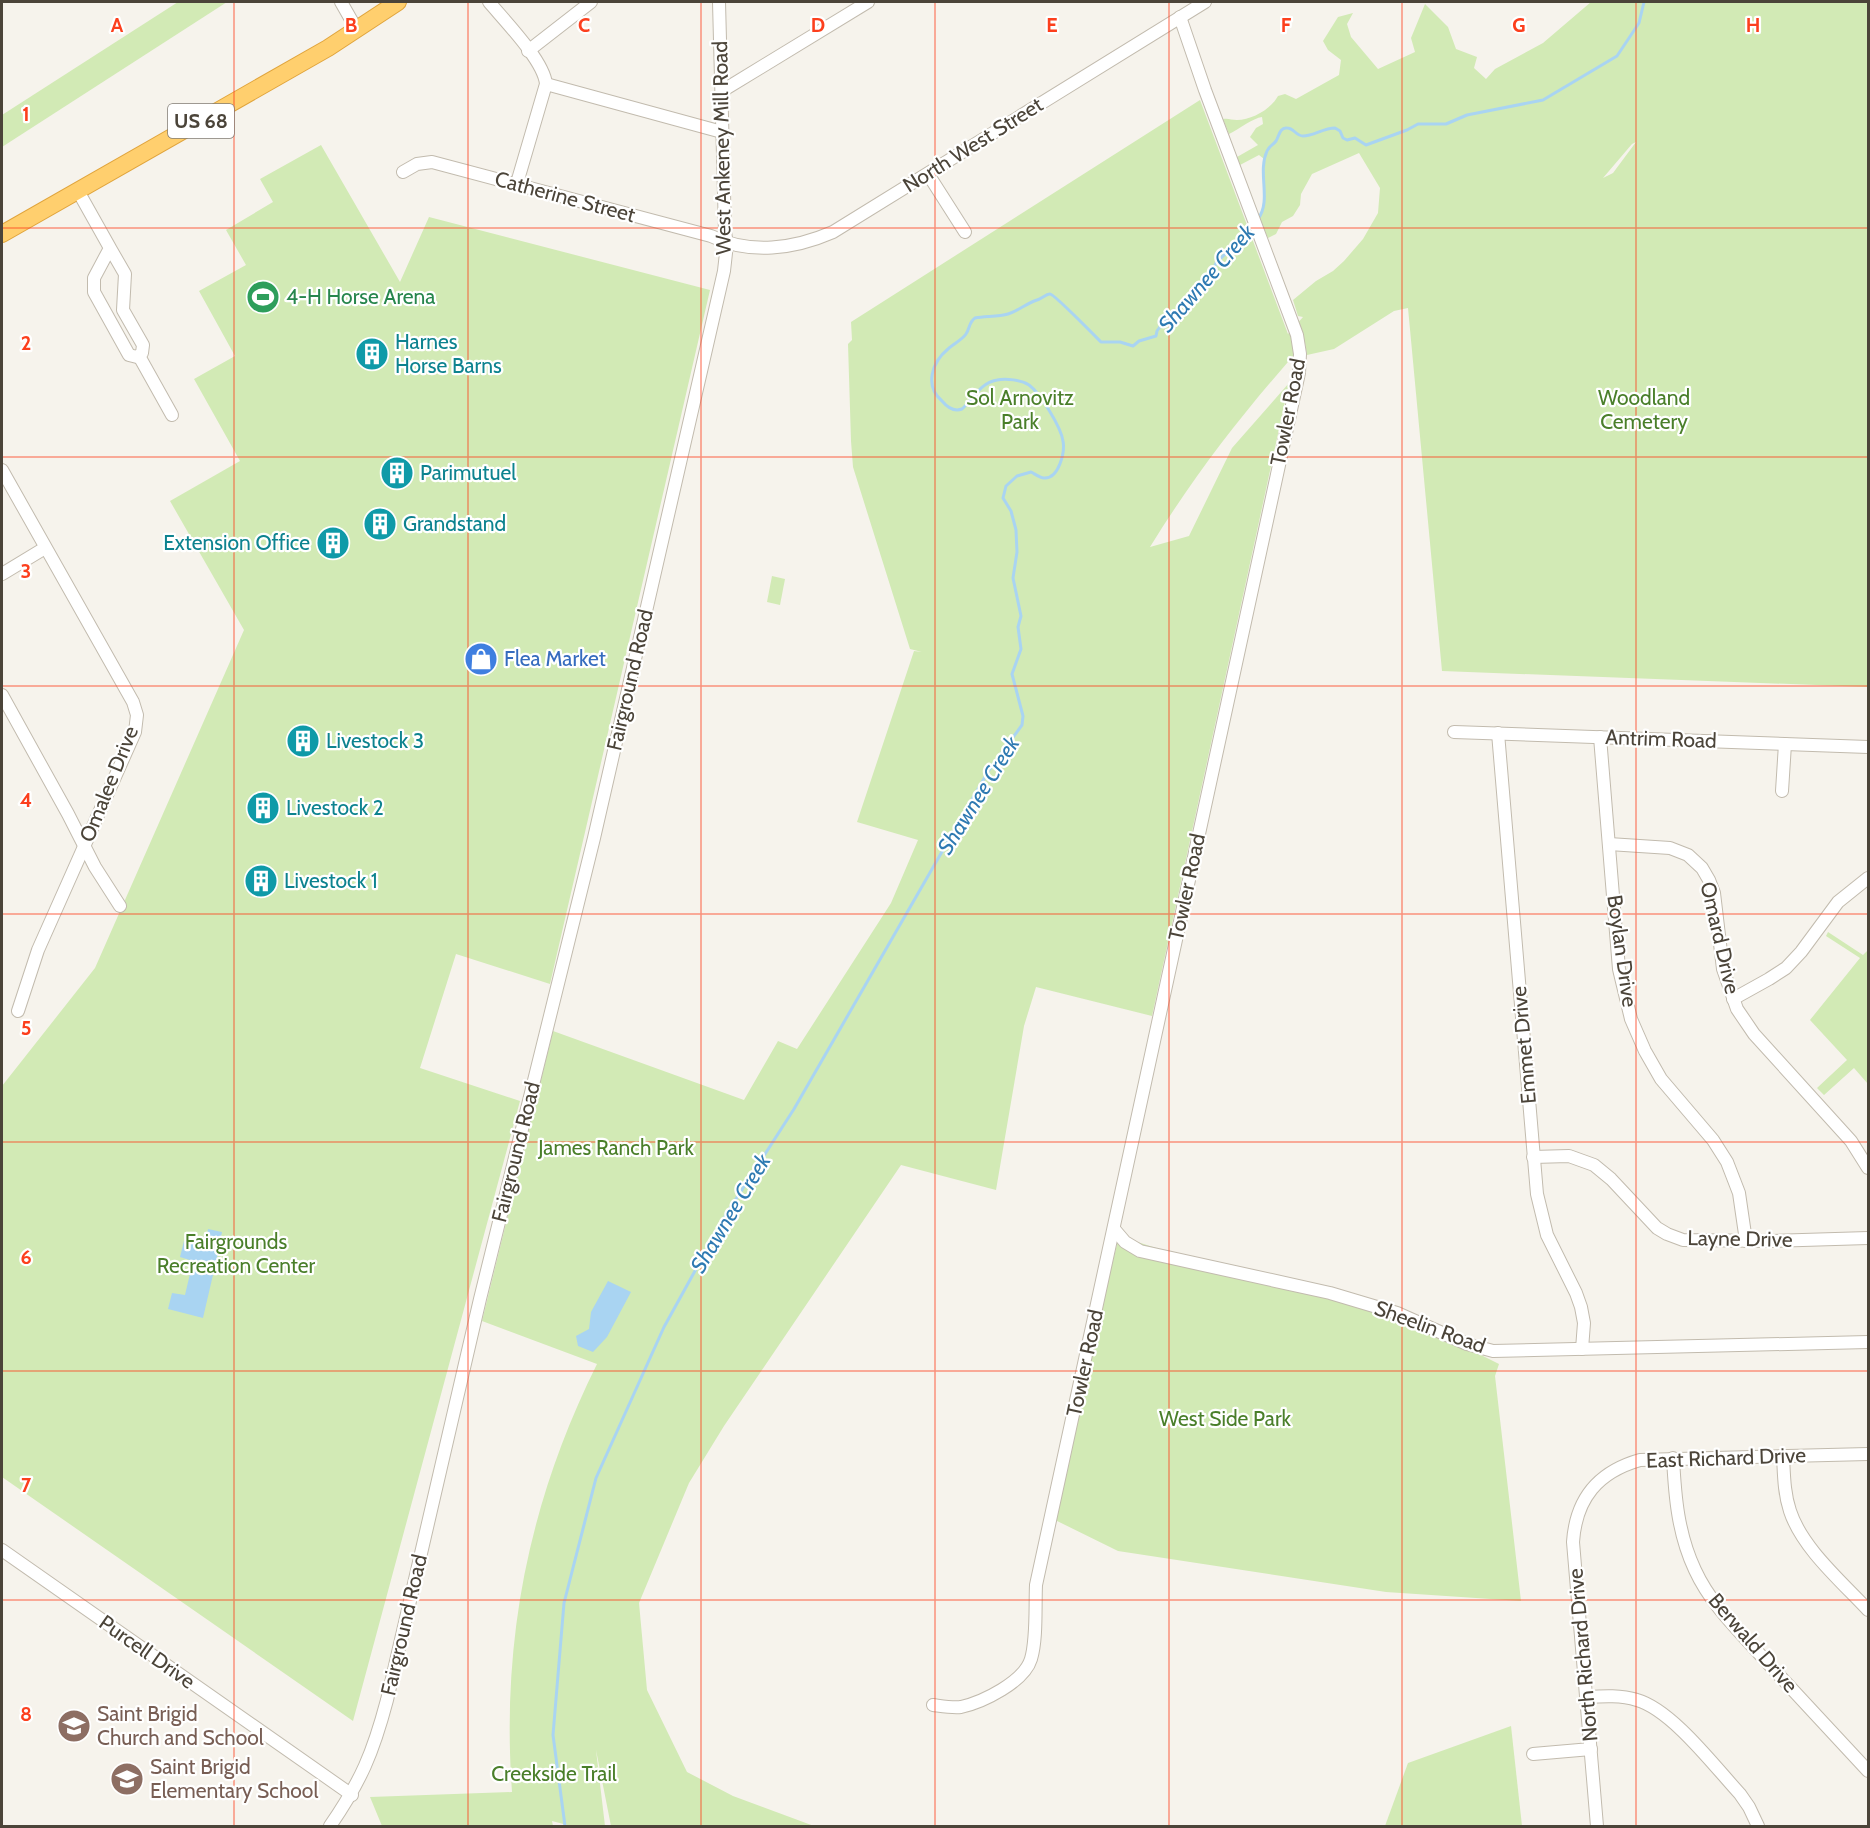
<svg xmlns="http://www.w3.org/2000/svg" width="1870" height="1828" viewBox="0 0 1870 1828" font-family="Cabin,sans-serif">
<rect width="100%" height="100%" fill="#f6f3ec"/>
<g fill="#d2eab5" fill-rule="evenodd">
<path d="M178,2H227L2,147V115Z"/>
<path d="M1591,2H1868V687L1442,671L1408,308L1394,311L1334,349L1307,355L1305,343C1247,407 1195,474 1150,547L1189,536L1232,448L1289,383L1152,1016L1036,987L1024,1026L996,1190L901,1165L724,1426L689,1483L639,1603L647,1690L687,1772L733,1796L814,1826H611L596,1750L605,1826H571L552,1821L553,1826H382L370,1797L512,1792C501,1640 529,1501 597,1364L482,1321L553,1031L744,1100L778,1041L797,1049L891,903L918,840L857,822L914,651L922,652L910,649L853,467L851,441L848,344L852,340L851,322L1200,100L1288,334L1303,317L1298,316L1293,300L1316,281L1333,271L1344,261L1363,239L1378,213L1380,188L1359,153L1312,174L1301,194L1300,205L1293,216L1282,222L1276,234L1268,238L1259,218L1264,206V159L1259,155L1240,165L1237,157L1258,145L1250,137L1256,128L1263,124L1262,117C1253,118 1239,129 1229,134L1223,119C1229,118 1231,120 1237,120C1252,120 1271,109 1278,96L1285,94L1296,99L1339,75L1341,60L1328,50L1323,41L1338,17L1353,13L1347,24L1351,37L1378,69L1415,52L1411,38L1425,4L1448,27L1456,49L1477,57L1474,68L1486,79L1495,69L1543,43ZM1636,142L1613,173L1603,178L1632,144Z"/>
<path d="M321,145L400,282L429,217L710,290L550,984L456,954L420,1068L520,1101L353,1721L2,1477V1086L95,968L244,630L170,501L240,461L194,379L235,356L199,291L246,265L226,230L273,202L260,179Z"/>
<path d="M772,576L785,579L780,605L767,602Z"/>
<path d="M1828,932L1863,955L1868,950V1084L1854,1068L1824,1095L1817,1088L1847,1060L1810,1020L1860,958L1826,936Z"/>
<path d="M1119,1236L1227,1271L1397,1313L1499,1364L1495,1376L1521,1601L1386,1592L1118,1551L1051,1518Z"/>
<path d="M1511,1726L1522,1826H1385L1408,1763Z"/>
</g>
<g fill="#a9d4f2">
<path d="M208,1229L222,1232L220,1242L206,1239Z"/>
<path d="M184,1241L219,1249L203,1318L168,1309L172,1293L185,1295L193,1261L180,1257Z"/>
<path d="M608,1281L631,1292L607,1337L593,1352L578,1346L576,1336L589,1329L591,1312Z"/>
</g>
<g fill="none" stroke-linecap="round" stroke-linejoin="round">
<g stroke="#a9d4f2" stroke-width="3">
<path d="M1258,219C1272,200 1257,173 1267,151C1269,146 1273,145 1276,141C1279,136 1280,127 1287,128C1294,128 1296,136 1303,136C1314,136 1323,128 1335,128L1340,131L1343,138L1347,140L1355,138L1366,145L1407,130L1418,124H1446L1467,115L1543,100L1617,56L1639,23L1644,2"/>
<path d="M565,1826L553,1735L564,1603L596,1478L664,1327L727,1213L794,1109L989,770L1022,725L1023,716L1012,674L1021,649L1018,627L1021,616L1013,578L1017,552L1016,530L1011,511L1003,498L1006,486L1017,476L1031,472C1035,474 1040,478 1044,478C1059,479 1065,452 1063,441C1061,427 1040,393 1029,385C1021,380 1006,378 997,380C980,383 973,399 962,409C954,412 947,407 942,401C924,386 932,362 948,349C953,344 962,340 966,334C970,328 969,322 975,318C985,316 998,317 1008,314C1018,311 1027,303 1037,300C1041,299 1046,294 1050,294C1054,294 1094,335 1101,342H1120L1133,346L1139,341L1156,336L1157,331L1164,321L1174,314L1196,291L1211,274L1216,263L1252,227"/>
</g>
<defs>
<g id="minor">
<path d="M341,2L357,30"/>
<path d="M489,2C505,21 544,61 546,84L517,183"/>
<path d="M528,51L591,2"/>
<path d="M546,84L722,132"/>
<path d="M722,91L868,2"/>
<path d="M403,172L417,164L432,162L711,236C750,255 794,249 833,232L1205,2"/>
<path d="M928,174L965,232"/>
<path d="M78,191L110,248L94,278V292L129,355L137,357L142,353L143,345L123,310L125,274L110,248"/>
<path d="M139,356L172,415"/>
<path d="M2,470L133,702L137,715L135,732L38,950L18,1011"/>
<path d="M2,574L45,548"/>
<path d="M2,695L68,814L95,867L120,906"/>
<path d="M1454,732L1868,747"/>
<path d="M1498,733L1537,1194L1547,1235L1576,1293L1581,1307L1584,1323L1582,1349"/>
<path d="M1600,737L1619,969L1631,1019L1645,1051L1661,1079L1713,1140L1727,1162L1739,1193L1746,1241"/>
<path d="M1782,791L1785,744"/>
<path d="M1609,844L1670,848L1688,855L1702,868L1709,880L1714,893L1723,969L1737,1009L1754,1034L1851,1141L1868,1168"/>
<path d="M1733,999L1769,979L1786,968L1801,952L1838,902L1868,878"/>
<path d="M1533,1157L1569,1156L1594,1165L1611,1179L1657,1228L1667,1234L1683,1240L1772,1241L1868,1238"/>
<path d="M1114,1229L1125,1242L1140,1251L1330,1293L1397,1313L1467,1344L1493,1351L1868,1342"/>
<path d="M1783,1456C1784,1475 1784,1493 1790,1511C1802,1548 1842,1582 1868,1610"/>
<path d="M1673,1458C1675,1497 1678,1534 1695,1570C1711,1605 1740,1632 1765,1660C1799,1697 1834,1734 1868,1771"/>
<path d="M2,1550L352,1795"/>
<path d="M1586,1697C1604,1696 1621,1695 1637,1700C1672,1710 1715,1767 1740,1794L1749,1807L1758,1826"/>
<path d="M933,1705C941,1706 952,1708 961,1707C983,1702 1024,1682 1031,1659C1037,1639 1035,1608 1036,1585L1299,373L1300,354L1297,335L1205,90L1180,17"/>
<path d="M1533,1754L1591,1749"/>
<path d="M330,1826C361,1781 373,1753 387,1700L480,1299L594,838L724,271L727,244L725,232L719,2"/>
<path d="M1597,1826L1573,1542C1576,1498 1598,1472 1640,1460L1868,1454"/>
</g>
<path id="highway" d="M2,234L328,48L398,2"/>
</defs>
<use href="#minor" stroke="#c2bbae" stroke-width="14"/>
<use href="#highway" stroke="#e0a43c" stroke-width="18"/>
<use href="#minor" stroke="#fff" stroke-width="12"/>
<use href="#highway" stroke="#ffcf6e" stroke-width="16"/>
</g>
<path fill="none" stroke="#fc3f1d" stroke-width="1.5" stroke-opacity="0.55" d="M234,2V1826M468,2V1826M701,2V1826M935,2V1826M1169,2V1826M1402,2V1826M1636,2V1826M2,228H1868M2,457H1868M2,686H1868M2,914H1868M2,1142H1868M2,1371H1868M2,1600H1868"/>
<defs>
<symbol id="stadium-disc" viewBox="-11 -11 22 22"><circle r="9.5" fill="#2e9e5b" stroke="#fff"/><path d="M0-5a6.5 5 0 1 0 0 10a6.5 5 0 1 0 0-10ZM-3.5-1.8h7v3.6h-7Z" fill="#fff"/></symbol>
<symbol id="building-disc" viewBox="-11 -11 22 22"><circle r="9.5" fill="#0f9aa8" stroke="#fff"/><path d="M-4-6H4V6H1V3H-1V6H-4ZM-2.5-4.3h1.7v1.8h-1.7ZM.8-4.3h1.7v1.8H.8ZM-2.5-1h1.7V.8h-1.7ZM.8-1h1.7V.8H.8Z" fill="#fff"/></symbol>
<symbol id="shop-disc" viewBox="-11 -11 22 22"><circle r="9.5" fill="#3f7fe0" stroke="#fff"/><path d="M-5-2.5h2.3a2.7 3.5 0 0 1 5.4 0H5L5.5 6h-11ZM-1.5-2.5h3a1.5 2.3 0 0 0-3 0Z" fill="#fff"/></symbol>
<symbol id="school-disc" viewBox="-11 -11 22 22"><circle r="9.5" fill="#8d6e63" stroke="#fff"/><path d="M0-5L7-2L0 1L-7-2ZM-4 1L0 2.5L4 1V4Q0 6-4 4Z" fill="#fff"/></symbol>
</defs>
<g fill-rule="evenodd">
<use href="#stadium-disc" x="244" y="278" width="38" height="38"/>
<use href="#building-disc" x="353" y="335" width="38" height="38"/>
<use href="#building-disc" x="378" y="454" width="38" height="38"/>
<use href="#building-disc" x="361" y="505" width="38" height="38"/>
<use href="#building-disc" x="314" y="524" width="38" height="38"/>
<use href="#shop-disc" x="462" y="640" width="38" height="38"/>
<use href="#building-disc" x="284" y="722" width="38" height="38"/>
<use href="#building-disc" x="244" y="789" width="38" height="38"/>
<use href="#building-disc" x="242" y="862" width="38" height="38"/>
<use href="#school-disc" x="55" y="1707" width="38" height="38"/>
<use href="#school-disc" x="108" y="1760" width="38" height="38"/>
</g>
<g text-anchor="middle" stroke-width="4.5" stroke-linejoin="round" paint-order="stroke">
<rect fill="#fff" stroke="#817c74" stroke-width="1.5" x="168" y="104" width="66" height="34" rx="4.5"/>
<g font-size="20" font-weight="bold" fill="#4b4439">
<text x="201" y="128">US 68</text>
</g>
<g font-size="21" fill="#4b4439" stroke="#fff">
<text transform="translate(973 145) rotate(-32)" y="7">North West Street</text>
<text transform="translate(722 148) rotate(-91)" y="7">West Ankeney Mill Road</text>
<text transform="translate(565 197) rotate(15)" y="7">Catherine Street</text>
<text transform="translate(1288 412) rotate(-79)" y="7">Towler Road</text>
<text transform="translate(630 680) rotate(-77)" y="7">Fairground Road</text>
<text transform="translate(1661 739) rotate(2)" y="7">Antrim Road</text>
<text transform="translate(109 784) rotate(-68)" y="7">Omalee Drive</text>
<text transform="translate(1187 887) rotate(-78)" y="7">Towler Road</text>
<text transform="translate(1720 938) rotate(77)" y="7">Omard Drive</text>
<text transform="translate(1622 951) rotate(82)" y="7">Boylan Drive</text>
<text transform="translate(1524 1045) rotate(-95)" y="7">Emmet Drive</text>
<text transform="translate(516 1152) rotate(-76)" y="7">Fairground Road</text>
<text transform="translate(1740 1239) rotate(1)" y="7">Layne Drive</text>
<text transform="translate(1430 1327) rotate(20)" y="7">Sheelin Road</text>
<text transform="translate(1085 1363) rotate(-78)" y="7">Towler Road</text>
<text transform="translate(1726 1458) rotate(-2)" y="7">East Richard Drive</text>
<text transform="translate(404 1625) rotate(-77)" y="7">Fairground Road</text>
<text transform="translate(1753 1643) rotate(49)" y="7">Berwald Drive</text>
<text transform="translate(147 1652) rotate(35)" y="7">Purcell Drive</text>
<text transform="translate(1583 1655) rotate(-95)" y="7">North Richard Drive</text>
</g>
<g font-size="21" fill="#27864d" stroke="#fff" text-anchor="start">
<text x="286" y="304">4-H Horse Arena</text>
</g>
<g font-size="21" fill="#0d838f" stroke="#fff" text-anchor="start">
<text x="395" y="349">Harnes<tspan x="395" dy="24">Horse Barns</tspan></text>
<text x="420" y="480">Parimutuel</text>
<text x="403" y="531">Grandstand</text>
<text x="310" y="550" text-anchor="end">Extension Office</text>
<text x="326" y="748">Livestock 3</text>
<text x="286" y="815">Livestock 2</text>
<text x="284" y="888">Livestock 1</text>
</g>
<g font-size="21" fill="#4a7f2a" stroke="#fff">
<text x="1020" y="405">Sol Arnovitz<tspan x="1020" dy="24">Park</tspan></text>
<text x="1644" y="405">Woodland<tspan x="1644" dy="24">Cemetery</tspan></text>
<text x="616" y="1155">James Ranch Park</text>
<text x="236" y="1249">Fairgrounds<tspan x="236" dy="24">Recreation Center</tspan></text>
<text x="1225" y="1426">West Side Park</text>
<text x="554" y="1781">Creekside Trail</text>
</g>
<g font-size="21" fill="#366cbe" stroke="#fff" text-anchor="start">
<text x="504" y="666">Flea Market</text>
</g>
<g font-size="21" fill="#785e54" stroke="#fff" text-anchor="start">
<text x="97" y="1721">Saint Brigid<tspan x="97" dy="24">Church and School</tspan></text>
<text x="150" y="1774">Saint Brigid<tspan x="150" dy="24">Elementary School</tspan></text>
</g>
<g font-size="22" font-style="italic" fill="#2e7ab2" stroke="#fff">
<text transform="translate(1206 278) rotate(-49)" y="8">Shawnee Creek</text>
<text transform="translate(978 795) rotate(-58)" y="8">Shawnee Creek</text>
<text transform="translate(730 1213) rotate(-59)" y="8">Shawnee Creek</text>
</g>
</g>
<g font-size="20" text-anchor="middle" font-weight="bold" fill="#fc3f1d" stroke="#fff" stroke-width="4.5" stroke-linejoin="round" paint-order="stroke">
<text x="117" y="32">A</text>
<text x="351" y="32">B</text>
<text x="584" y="32">C</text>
<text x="818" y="32">D</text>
<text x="1052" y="32">E</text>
<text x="1286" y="32">F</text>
<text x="1519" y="32">G</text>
<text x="1753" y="32">H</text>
<text x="26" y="121">1</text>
<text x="26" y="350">2</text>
<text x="26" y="578">3</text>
<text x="26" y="807">4</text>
<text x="26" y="1035">5</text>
<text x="26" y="1264">6</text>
<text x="26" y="1492">7</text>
<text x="26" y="1721">8</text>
</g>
<rect width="1870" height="1828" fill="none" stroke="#4b4439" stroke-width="6"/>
</svg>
